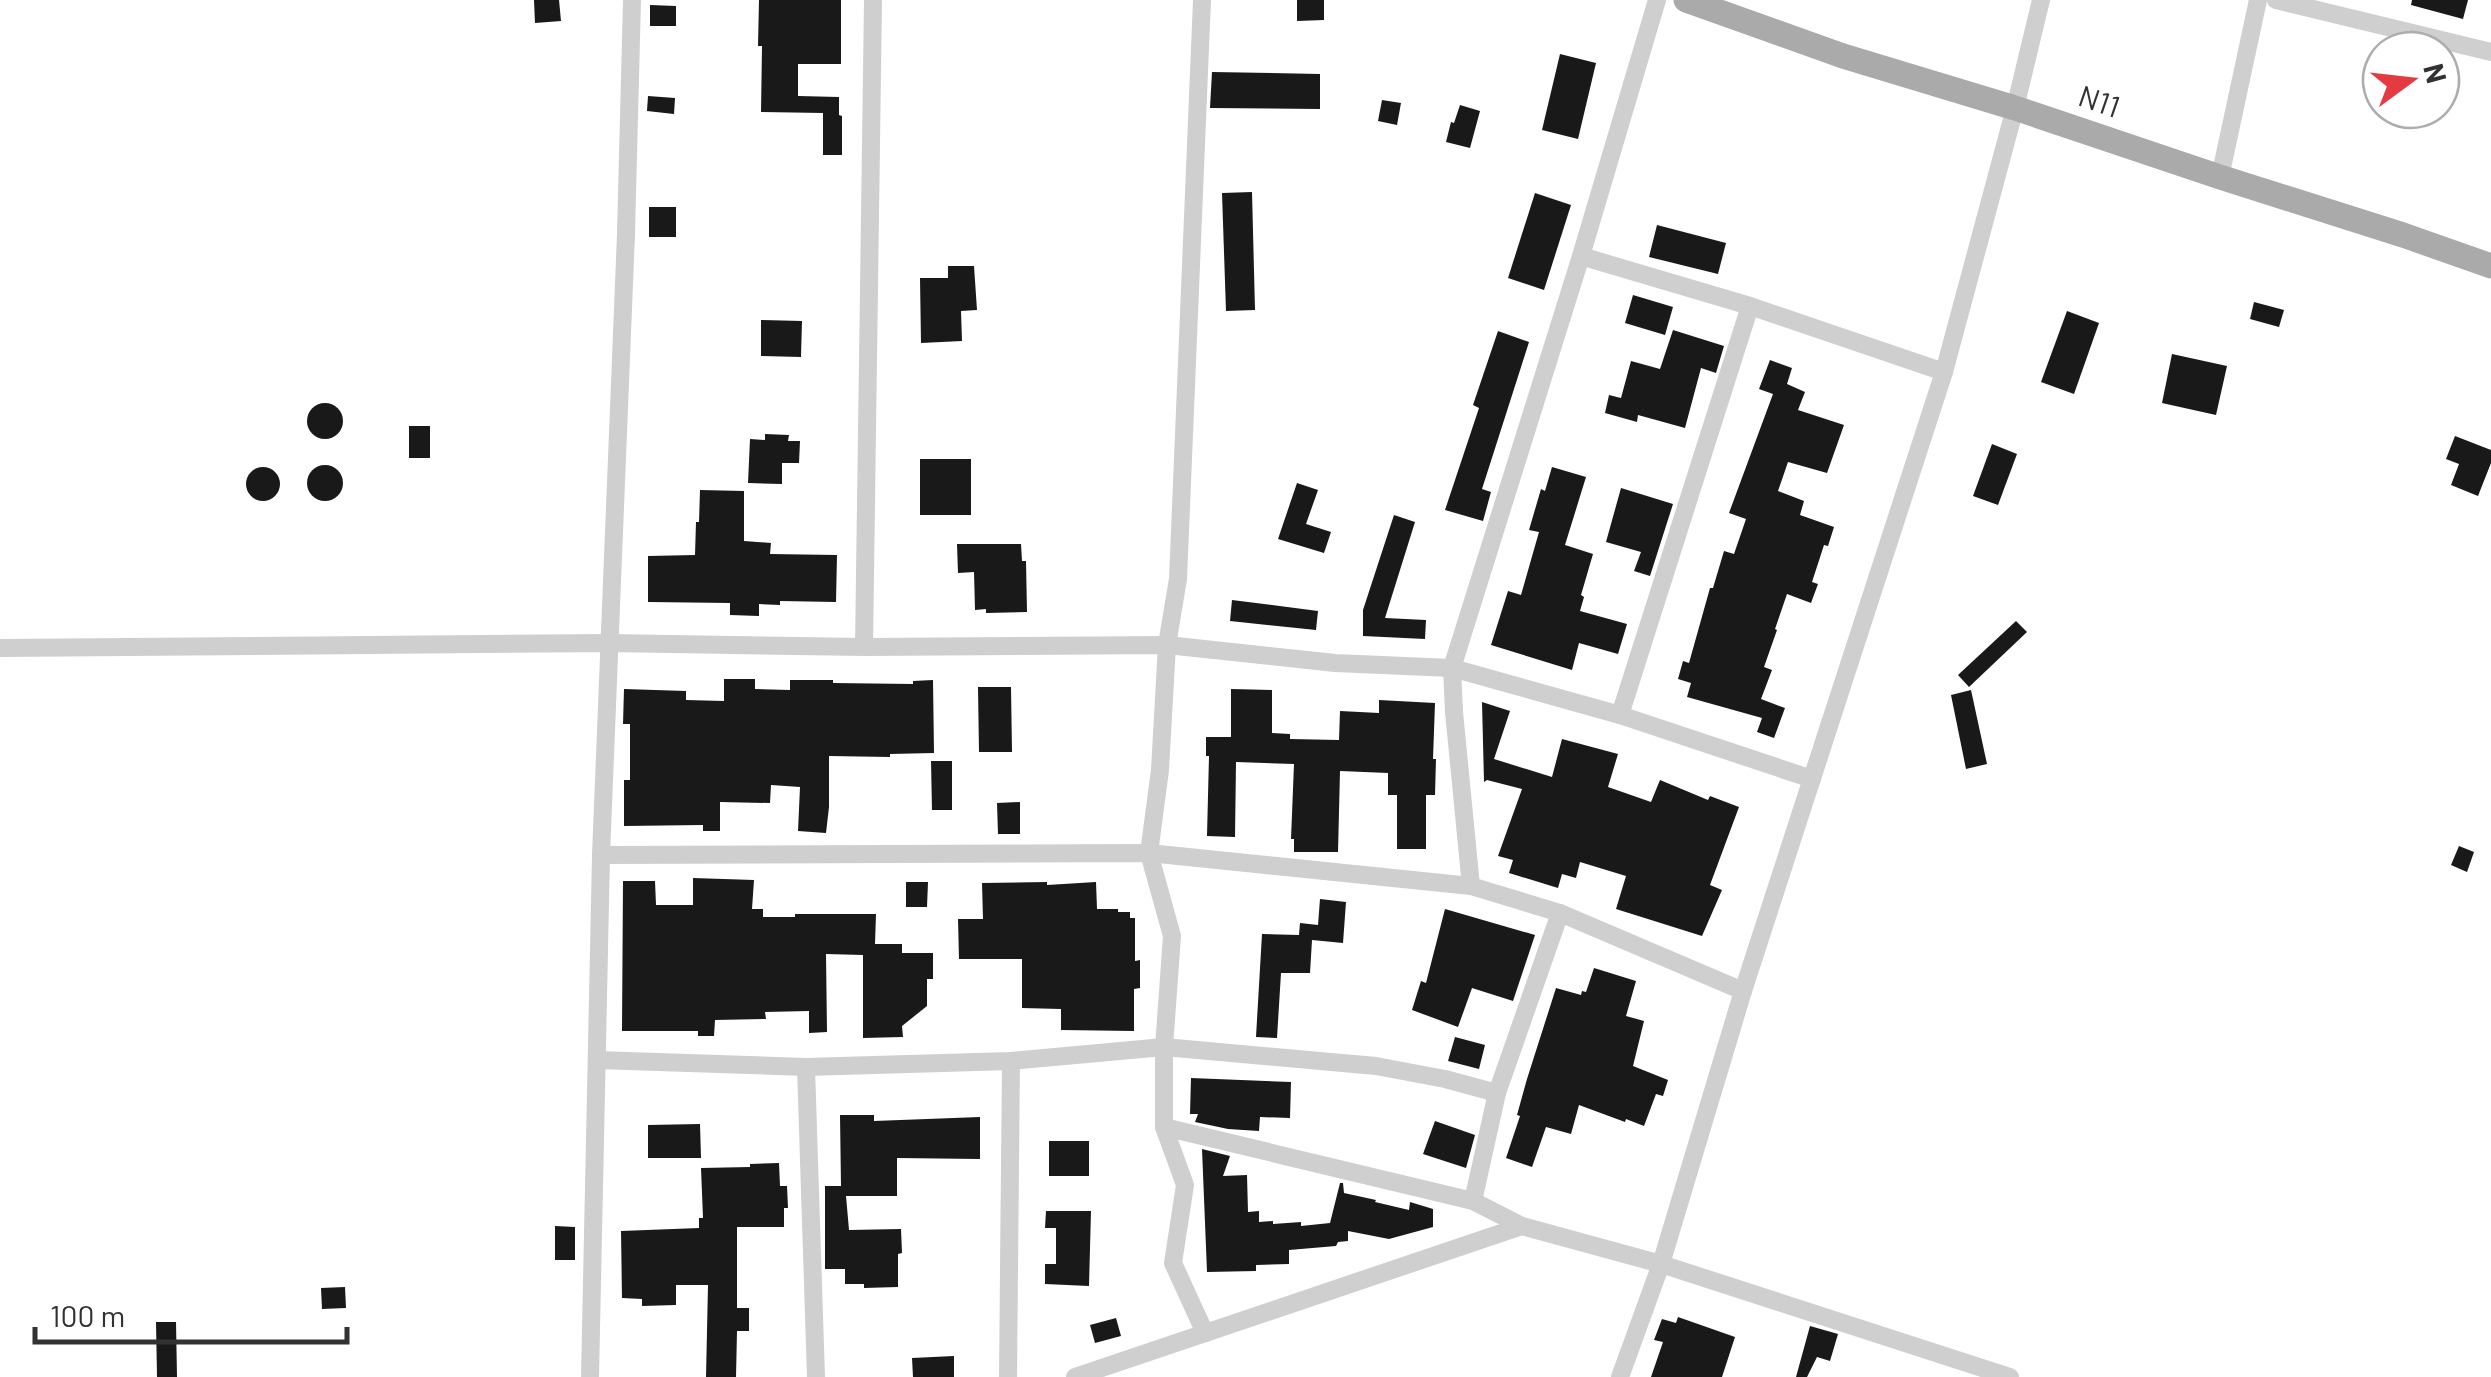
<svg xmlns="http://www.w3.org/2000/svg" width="2491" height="1377" viewBox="0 0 2491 1377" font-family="Barlow,sans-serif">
<rect width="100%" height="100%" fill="#fff"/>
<g fill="#191919">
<path d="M534,0H559L561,21L535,23Z"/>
<path d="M759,0H841V64H798V96L839,97V115L842,116V155H823V113L761,112L762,46H758Z"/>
<path d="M1297,0H1324V20L1297,21Z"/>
<path d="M2412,0H2468L2463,19L2411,5Z"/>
<path d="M650,5L676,6V26H650Z"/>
<path d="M1560,54L1596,63L1578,139L1542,130Z"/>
<path d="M1212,72L1320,74V109L1210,108Z"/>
<path d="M648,96L675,98L674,114L647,111Z"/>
<path d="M1382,100L1401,103L1397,125L1378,121Z"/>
<path d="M1460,105L1480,111L1470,148L1446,142L1451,122L1454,123Z"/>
<path d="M1252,192L1255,310L1226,311L1222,193Z"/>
<path d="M1535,193L1571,205L1544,290L1508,278Z"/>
<rect x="649" y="207" width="27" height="30"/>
<path d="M1657,225L1726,243L1718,274L1649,257Z"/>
<path d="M948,266H974L977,310L961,311L962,341L921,343L920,278H948Z"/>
<path d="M1633,295L1673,307L1665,335L1625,323Z"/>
<path d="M2254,302L2284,310L2279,327L2250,319Z"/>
<path d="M2067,311L2099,323L2074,394L2041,382Z"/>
<path d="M761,320L802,321L801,357L761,356Z"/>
<path d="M1673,330L1724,346L1716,373L1701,368L1685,428L1638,415L1637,422L1605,413L1609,395L1621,398L1631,361L1660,369Z"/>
<path d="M1498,331L1529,342L1482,489L1491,492L1483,521L1445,510L1479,408L1473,405Z"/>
<path d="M2172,354L2227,366L2216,415L2162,403Z"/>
<path d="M1770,360L1792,368L1787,384L1805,392L1798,410L1844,425L1827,473L1788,462L1778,491L1804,501L1800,515L1834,527L1828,546L1824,545L1812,582L1818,584L1811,603L1787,594L1775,629L1777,630L1764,667L1772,670L1761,699L1785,708L1774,738L1757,732L1762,718L1687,697L1691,683L1678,679L1683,661L1689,663L1710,588H1713L1724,551L1734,554L1746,519L1729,513L1773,394L1759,389Z"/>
<circle cx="325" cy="421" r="18"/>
<rect x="409" y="426" width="21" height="32"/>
<path d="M765,434L789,435L788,441H800L799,463H782V484L748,483L750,439L765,440Z"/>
<path d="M2455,436L2491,450V463L2478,496L2451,485L2459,464L2446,459Z"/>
<path d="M1992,444L2017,454L1998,505L1973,496Z"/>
<rect x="920" y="459" width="51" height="56"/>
<circle cx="325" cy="483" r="18"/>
<circle cx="263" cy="484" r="17"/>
<path d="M1552,467L1586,477L1565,545L1593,554L1581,595L1584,597L1580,611L1627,624L1618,654L1579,643L1572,670L1491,645L1508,591L1521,595L1539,532L1529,530L1541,489L1545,491Z"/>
<path d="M1297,483L1318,490L1306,524L1331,532L1324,553L1278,539Z"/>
<path d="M1621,488L1673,504L1650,576L1634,571L1641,552L1606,542Z"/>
<path d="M700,490L744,491V541L771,543L770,554L837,555L836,602L780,601V605L759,604V616L730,615V603L648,602V556L695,555L696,522H699Z"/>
<path d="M1394,515L1415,522L1385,618L1426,620L1425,639L1363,636V610Z"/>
<path d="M957,544H1021L1022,561H1026L1027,612L986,613V609L975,610L974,572L958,573Z"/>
<path d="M1232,600L1318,611L1316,630L1230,621Z"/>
<path d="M2016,621L2027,632L1969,687L1958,675Z"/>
<path d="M724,679H755V689L790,690V680H833V683L913,684V681L933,680L934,753L890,754V757L829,756V807L826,833L798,831L800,787L771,785L770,803L720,802V831H703V825L624,826V780H630V724H623L624,689L686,691V700L724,701Z"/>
<path d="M978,687H1011L1012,752H979Z"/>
<path d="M1231,689L1272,690V733L1290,734V739L1339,740L1340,711L1379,713V700L1435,703L1433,759H1436L1435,795H1426V849H1397V795H1388V773L1340,771L1338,852H1294V839H1291L1294,764L1236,762L1235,837L1207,836L1209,756H1206V737H1231Z"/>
<path d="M1971,690L1987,764L1966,769L1951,695Z"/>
<path d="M1482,702L1510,711L1494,759L1552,777L1562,739L1618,754L1608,787L1651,802L1660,780L1708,800L1710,796L1739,807L1710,885L1722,890L1702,936L1616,909L1626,876L1580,862L1576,878L1562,874L1558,888L1509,873L1513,860L1498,856L1522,789L1487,780L1484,782Z"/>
<path d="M931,761H952V810H932Z"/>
<path d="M1020,802V834H998L997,803Z"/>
<path d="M2459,846L2474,852L2467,872L2451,865Z"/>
<path d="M693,878L754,880L752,909H763V917H795V914H876L875,944H902V953H933V979H927V1006L902,1026L903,1037L863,1038V955L826,954L827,1032L809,1033V1011L765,1012L766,1019L715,1020L714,1036H698V1031H622L623,881H655L656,905H693Z"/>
<path d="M906,882H928L927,907H906Z"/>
<path d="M1047,882V885L1096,882L1097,909H1118V912H1130V918H1135V961L1140,960V988L1134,989V1031L1061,1030V1009L1022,1008V959H959L958,919H983L982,883Z"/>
<path d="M1320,899L1346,902L1343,943L1312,940L1310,973H1281L1277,1038L1256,1037L1262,934L1299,935L1300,923L1318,925Z"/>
<path d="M1445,909L1535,935L1513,1001L1472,988L1458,1027L1412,1010L1421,981L1426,983Z"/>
<path d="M1594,968L1636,981L1626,1016L1644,1021L1633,1066L1668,1080L1663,1096L1656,1094L1644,1126L1626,1119L1625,1122L1579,1105L1571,1134L1546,1127L1532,1167L1506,1158L1520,1116L1517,1115L1527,1079L1556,988L1581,995L1582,991L1586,992Z"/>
<path d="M1455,1037L1485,1045L1479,1069L1448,1061Z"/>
<path d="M1191,1078L1291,1082L1290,1118L1260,1117L1259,1131L1228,1129L1195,1122L1198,1114H1190Z"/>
<path d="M840,1115H874V1121L980,1117V1159L897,1158V1196H846L849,1230L901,1229L902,1253L898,1254V1287L864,1288V1284H845V1269H825V1186H841Z"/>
<path d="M1435,1121L1475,1135L1466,1168L1423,1154Z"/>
<path d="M700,1124L701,1158H648V1125Z"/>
<rect x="1049" y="1141" width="40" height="35"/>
<path d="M1202,1149L1230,1156L1223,1176L1247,1175L1248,1212L1259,1211V1222L1273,1221V1224L1301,1222V1226L1330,1223L1340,1183H1343L1344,1193L1376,1200L1375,1202L1409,1210L1410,1202L1433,1209V1227L1389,1239L1348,1231V1241L1338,1242L1336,1246L1289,1250V1264L1256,1265V1271L1207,1272Z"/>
<path d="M779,1163L780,1186H787L788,1208H784V1227H737V1308H749V1331H737L736,1377H706L708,1285H676V1305L642,1306V1299L622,1298L621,1231L699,1228V1218H703L701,1168L750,1167V1164Z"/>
<path d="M1046,1211H1091L1089,1286L1045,1284V1264H1056V1228H1045Z"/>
<path d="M555,1226L575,1227V1260H555Z"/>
<path d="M345,1287L346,1308L322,1309L321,1288Z"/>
<path d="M1678,1317L1735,1337L1722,1377H1651L1663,1342L1654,1340L1662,1319L1676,1323Z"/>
<path d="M1116,1318L1121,1336L1095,1343L1090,1325Z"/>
<path d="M156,1322H176L177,1377H157Z"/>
<path d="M1810,1326L1838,1334L1830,1361L1817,1357L1807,1377H1796Z"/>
<path d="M954,1356V1377H913L912,1358Z"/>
</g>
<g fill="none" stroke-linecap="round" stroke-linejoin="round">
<g stroke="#cfcfcf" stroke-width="18">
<path d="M1202,0L1178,579L1167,645L1160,770L1149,853L1172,936L1164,1047V1127L1185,1185L1173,1263L1205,1333"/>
<path d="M1657,0L1581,256L1452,668L1454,712L1471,886L1560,913L1743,991"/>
<path d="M2276,0L2491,52"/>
<path d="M2220,177L2258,0"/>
<path d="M1581,256L1750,306L1944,372"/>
<path d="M864,647L873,0"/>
<path d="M0,648L609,643L864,647L1167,645L1335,663L1452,668L1620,715L1750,306"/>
<path d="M1620,715L1812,779"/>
<path d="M601,855L1149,853L1471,886"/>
<path d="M597,1060L806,1067L1011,1061L1164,1047L1376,1066L1445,1079L1497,1093"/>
<path d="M806,1067L816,1377"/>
<path d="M1164,1127L1473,1201L1522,1226L1661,1264L2010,1377"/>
<path d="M1473,1201L1497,1093L1560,913"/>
<path d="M590,1377L601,855L626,234L632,0"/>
<path d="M1008,1377L1011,1061"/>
<path d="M1075,1377L1522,1226"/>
<path d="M1620,1377L1661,1264L1743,991L1944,372L2015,108L2041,0"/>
</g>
<path stroke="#aaa" stroke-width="25" d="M1686,0L1843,56L2015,108L2220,177L2403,235L2491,266"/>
</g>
<g text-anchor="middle" stroke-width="10" stroke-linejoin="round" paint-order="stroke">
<g font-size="30" fill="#323232" stroke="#fff">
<text transform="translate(2099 102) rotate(19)" y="10">N11</text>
</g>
</g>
<g transform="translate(2411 80) rotate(75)"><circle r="48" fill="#ffffff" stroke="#adadad" stroke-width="2.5"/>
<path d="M0-8L18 38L0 25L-18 38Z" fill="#e43a42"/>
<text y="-15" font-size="28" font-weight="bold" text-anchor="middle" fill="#323232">N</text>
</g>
<path d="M35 1327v15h312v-15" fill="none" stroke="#323232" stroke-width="5"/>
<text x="50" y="1327" font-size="30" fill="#323232" stroke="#ffffff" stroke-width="8" paint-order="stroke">100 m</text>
</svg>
